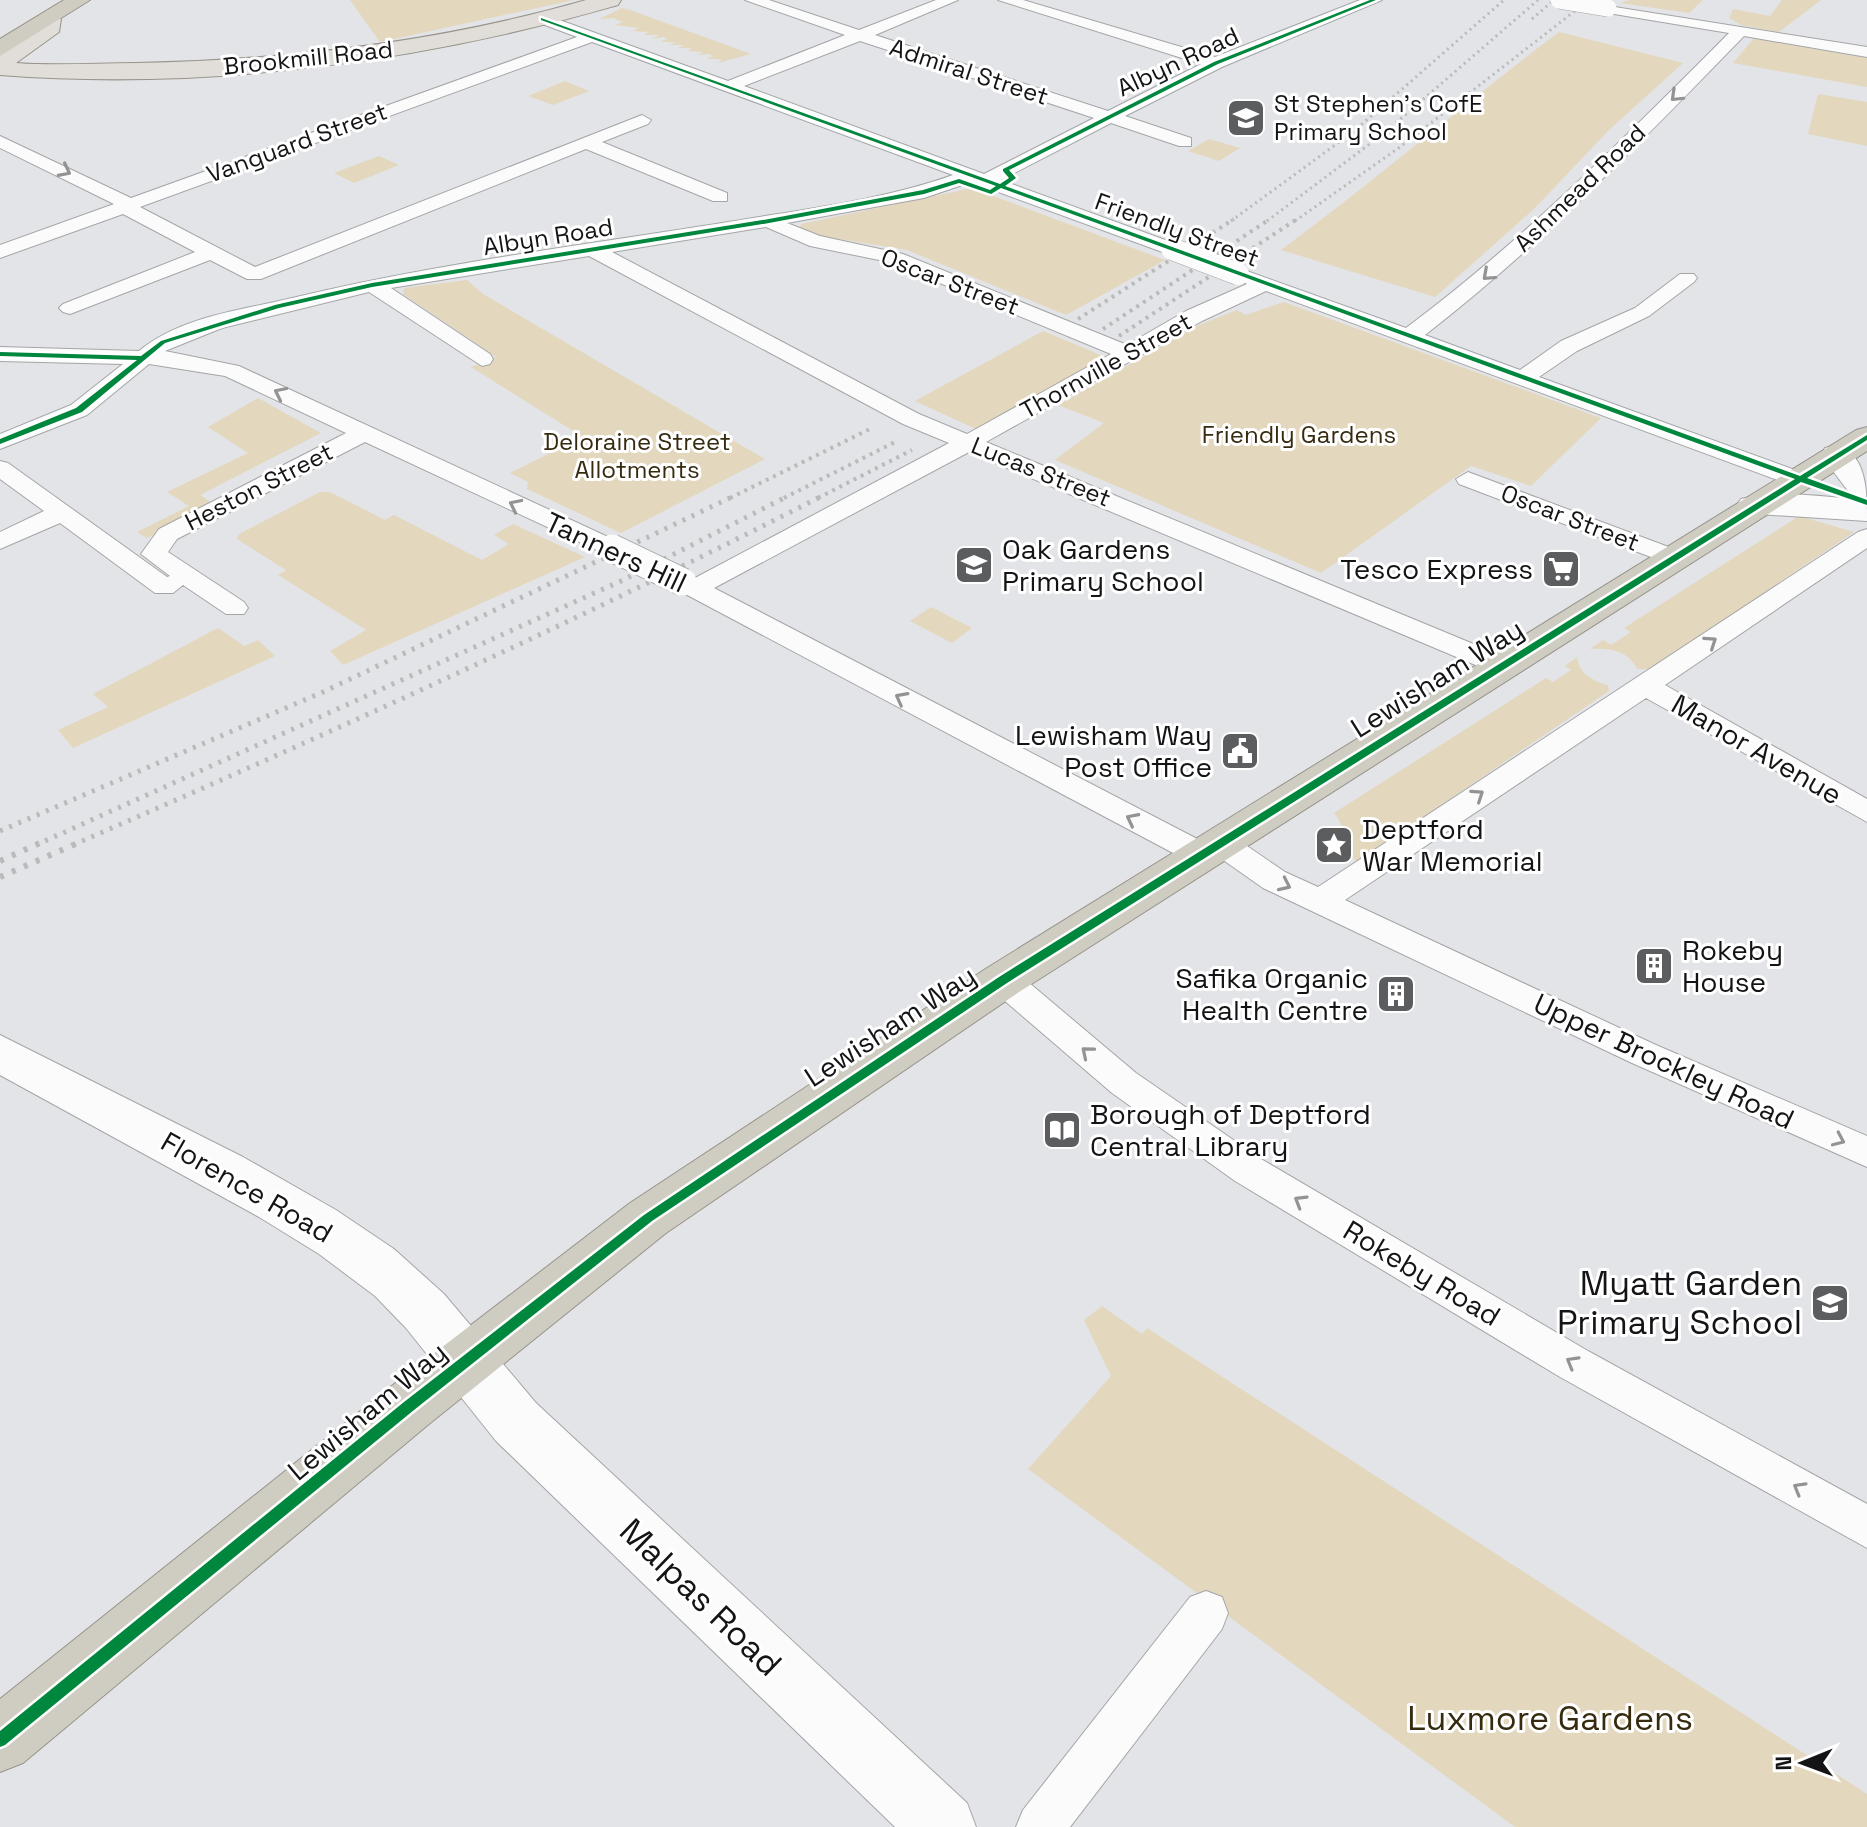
<svg xmlns="http://www.w3.org/2000/svg" width="1867" height="1827" viewBox="0 0 1867 1827" font-family="'Space Grotesk',sans-serif">
<rect width="100%" height="100%" fill="#e3e4e7"/>
<g fill="#e3d7be">
<path d="M350,0H574L380,42Z"/>
<path d="M1630,0H1703L1689,13L1620,3Z"/>
<path d="M1782,0H1821L1779,32L1741,25L1729,18L1733,9L1770,16Z"/>
<path d="M622,8L630,10L751,54L718,63L722,59H706L713,56L709,54L697,55L703,52L687,51L692,48H678L684,45H669L676,42H660L667,39L664,37L652,39L659,35H643L649,32L632,31L639,28L615,25L623,22L613,18L599,19Z"/>
<path d="M1559,32L1683,63L1609,130L1534,209L1435,297L1281,250C1376,180 1465,103 1559,32Z"/>
<path d="M1754,38L1867,58V87L1733,63Z"/>
<path d="M565,81L589,91L553,105L528,96Z"/>
<path d="M1818,94L1867,102V146L1808,134Z"/>
<path d="M1209,139L1240,148L1219,161L1188,151Z"/>
<path d="M379,156L399,165L354,183L334,173Z"/>
<path d="M972,188L1165,260L1066,315L907,250L820,236L800,228L801,224Z"/>
<path d="M467,280L483,294L765,459L621,533L527,489L528,482L510,473L576,440L578,434L471,367L496,357L403,294L404,288Z"/>
<path d="M1284,302L1601,418L1531,486L1471,466L1321,573L1055,460L1104,423L1058,405L1201,324L1237,310L1246,315Z"/>
<path d="M1043,331L1108,358L976,429L915,401Z"/>
<path d="M258,398L321,433L200,495L215,505L147,538L137,532L189,506L167,492L248,453L208,427Z"/>
<path d="M320,492H330L385,520L394,515L482,560L509,544L494,535L513,524L585,557L343,665L330,651L366,630L278,575L286,570L237,539L239,534Z"/>
<path d="M1799,516L1854,532L1650,669H1637C1628,650 1609,648 1590,649L1603,640L1611,645L1631,632L1624,628Z"/>
<path d="M931,607L972,628L952,643L910,621Z"/>
<path d="M218,628L244,646L258,640L275,656L73,748L58,730L108,707L93,694Z"/>
<path d="M1577,657C1579,674 1593,681 1608,685L1609,691L1357,862C1342,847 1348,829 1334,813L1546,678L1553,682L1571,670L1565,666Z"/>
<path d="M1102,1306L1142,1334L1147,1328L1867,1794V1827H1515L1028,1469L1111,1376L1084,1320Z"/>
</g>
<g fill="none" stroke-linecap="round" stroke-linejoin="round">
<defs>
<g id="street">
<path d="M745,0H769L859,30L936,0H958L875,35L1108,111L1201,64L998,0H1023L1215,57L1360,0H1382L1222,67L1125,116L1191,138V146H1179L1111,123L1001,180L1179,245L1182,249L1179,253H1165L971,182L924,198L787,223L820,236L903,254L1127,345L1186,311L1247,284L1234,276L1244,270L1406,328C1524,240 1625,137 1729,33L1608,13L1602,11V5L1867,47V57L1744,36C1642,141 1541,245 1425,335L1520,370L1561,341L1635,308L1680,274H1694L1697,278L1694,282L1649,316L1577,351L1539,377L1806,474L1809,479L1806,484H1788L1266,291L1202,321L986,442L1512,660L1516,666L1512,672H1492L969,452L714,588L1205,843L1209,835L1220,832L1231,835L1285,872L1318,887L1858,532L1867,529V548L1665,685L1867,799V822L1646,698L1345,900L1656,1045L1867,1136V1167L1632,1063L1263,888L1216,855L1212,862L1201,865L1190,862L674,588L670,582L674,576L683,574L695,578L949,443L903,424L589,256L391,288L490,354L493,359L490,364L482,366L369,292L222,328L165,351L239,366L621,543L625,548L621,553H603L365,442L177,539L168,552L244,602L248,608L244,614H226L183,585L173,593H155L60,523L0,549V532L44,511L0,479V461L8,463L167,577L170,576L141,554L159,529L346,433L225,376L149,364L87,415L0,449V434L71,405L123,364L0,361V347L139,351C180,317 241,310 292,298C433,264 578,246 722,223C798,210 880,201 953,175L592,42L140,207L255,267L642,115L651,120L648,124L602,142L727,193V201H713L586,149L261,279H247L210,260L70,314L63,312L59,308L63,304L195,252L123,214L0,258V245L114,204L0,148V136L131,198L577,37L537,22V16L543,14L728,81L845,35ZM860,41L1094,118L984,174L744,86ZM766,227L810,246L889,262L1111,354L967,434L919,414L612,252Z"/>
<path d="M1468,472L1682,552L1686,557L1682,562H1664L1459,484L1456,479Z"/>
<path d="M1003,968L1015,971L1136,1073L1261,1159L1588,1351L1867,1504V1548L1560,1377L1235,1181L1112,1093L991,989L986,980L991,971Z"/>
<path d="M1206,1591L1222,1597L1228,1613L1222,1629L1070,1827H1016L1023,1810L1190,1597Z"/>
</g>
<g id="secondary">
<path d="M1837,445C1867,454 1867,492 1867,521L1741,513L1736,506L1741,499C1778,490 1817,496 1854,499L1821,455L1825,448Z"/>
<path d="M0,1035L243,1157L336,1210L394,1249L444,1294L536,1403L967,1803L976,1827H895L496,1441L406,1328L375,1296L319,1254L259,1217L0,1075Z"/>
</g>
<path id="primary" d="M586,0H621L618,5C420,62 206,91 0,75V53L37,29L42,14L50,12L61,19L59,32L16,63C56,66 97,63 137,63C290,60 440,42 586,0Z"/>
<g id="highway">
<path d="M64,0H90L0,56V39Z"/>
<path d="M1867,427V451L1019,992L666,1233L429,1424L23,1763L0,1772V1699L389,1388L630,1203L987,968L1856,430Z"/>
</g>
</defs>
<use href="#street" stroke="#a4a5a7" stroke-width="2"/>
<use href="#secondary" stroke="#a4a5a7" stroke-width="2"/>
<use href="#primary" stroke="#98948b" stroke-width="2"/>
<use href="#highway" stroke="#98948b" stroke-width="2"/>
<use href="#street" fill="#fbfbfb" fill-rule="evenodd"/>
<use href="#secondary" fill="#fbfbfb" fill-rule="evenodd"/>
<use href="#primary" fill="#e1ded9" fill-rule="evenodd"/>
<use href="#highway" fill="#cfccc2" fill-rule="evenodd"/>
<g stroke="#b9baba" stroke-width="3" stroke-dasharray="2 4" stroke-linecap="butt">
<path d="M1532,19L1554,0"/>
<path d="M1231,221L1353,132L1504,0"/>
<path d="M1267,221L1383,134L1538,0"/>
<path d="M1295,221L1400,147L1589,0"/>
</g>
<g stroke="#b9baba" stroke-width="4" stroke-dasharray="3 5" stroke-linecap="butt">
<path d="M1078,319L1234,219"/>
<path d="M1103,329L1270,219"/>
<path d="M1119,336L1297,219"/>
<path d="M730,498L872,428"/>
<path d="M784,498L897,441"/>
<path d="M818,498L912,450"/>
</g>
<g stroke="#b9baba" stroke-width="5" stroke-dasharray="3 7" stroke-linecap="butt">
<path d="M0,831L323,692L734,496"/>
<path d="M36,845L621,581L788,496"/>
<path d="M73,845C326,735 576,622 822,496"/>
</g>
<g stroke="#b9baba" stroke-width="6" stroke-dasharray="4 9" stroke-linecap="butt">
<path d="M0,861L40,843"/>
<path d="M0,877L78,843"/>
</g>
<defs>
<path id="street-bridge-far2" d="M1559,0L1608,8"/>
<path id="street-bridge-far1" d="M1172,249L1238,274"/>
<path id="street-bridge" d="M612,548L683,582"/>
</defs>
<use href="#street-bridge-far2" stroke="#a4a5a7" stroke-width="18" stroke-linecap="butt"/>
<use href="#street-bridge-far1" stroke="#a4a5a7" stroke-width="23" stroke-linecap="butt"/>
<use href="#street-bridge" stroke="#a4a5a7" stroke-width="29" stroke-linecap="butt"/>
<use href="#street-bridge-far2" stroke="#fbfbfb" stroke-width="17"/>
<use href="#street-bridge-far1" stroke="#fbfbfb" stroke-width="22"/>
<use href="#street-bridge" stroke="#fbfbfb" stroke-width="27"/>
<defs>
<path id="cycleway" d="M1370,0H1376L1218,64L1009,170L1016,178L1005,186L1800,476L1867,435V440L1807,478L1867,500V505L1801,482L1007,983L652,1221L414,1410L5,1745L0,1747V1731L404,1402L644,1215L999,977L1795,479L1001,188L991,194L959,183L924,194L769,223L372,287L279,308L165,343L82,412L0,444V439L76,408L137,360L0,356V352L141,356L161,341L275,305L372,283L769,219L923,190L959,179L990,190L996,186L541,20V18L1000,184L1009,178L1003,171V169L1214,62Z"/>
</defs>
<use href="#cycleway" stroke="#fff" stroke-width="5"/>
<use href="#cycleway" fill="#00873e" fill-rule="evenodd"/>
</g>
<defs><path id="oneway-chevron" d="M-2-3.5L2.5 0L-2 3.5" fill="none" stroke-width="1.6" stroke-linecap="round" stroke-linejoin="round" transform="scale(2)"/></defs>
<g stroke="#939394">
<use href="#oneway-chevron" transform="translate(1676 96) rotate(136)"/>
<use href="#oneway-chevron" transform="translate(65 171) rotate(27)"/>
<use href="#oneway-chevron" transform="translate(1488 275) rotate(138)"/>
<use href="#oneway-chevron" transform="translate(280 393) rotate(-154)"/>
<use href="#oneway-chevron" transform="translate(515 505) rotate(-154)"/>
<use href="#oneway-chevron" transform="translate(1711 642) rotate(-34)"/>
<use href="#oneway-chevron" transform="translate(901 698) rotate(-152)"/>
<use href="#oneway-chevron" transform="translate(1478 795) rotate(-34)"/>
<use href="#oneway-chevron" transform="translate(1132 819) rotate(-153)"/>
<use href="#oneway-chevron" transform="translate(1285 885) rotate(25)"/>
<use href="#oneway-chevron" transform="translate(1087 1052) rotate(-140)"/>
<use href="#oneway-chevron" transform="translate(1839 1140) rotate(24)"/>
<use href="#oneway-chevron" transform="translate(1300 1201) rotate(-149)"/>
<use href="#oneway-chevron" transform="translate(1572 1362) rotate(-150)"/>
<use href="#oneway-chevron" transform="translate(1799 1488) rotate(-150)"/>
</g>
<defs>
<symbol id="school-square" viewBox="-11 -11 22 22"><rect x="-9" y="-9" width="18" height="18" rx="4" fill="#5c5d5f" stroke="#fff"/><path d="M0-5L7-2L0 1L-7-2ZM-4 1L0 2.5L4 1V4Q0 6-4 4Z" fill="#fff"/></symbol>
<symbol id="supermarket-square" viewBox="-11 -11 22 22"><rect x="-9" y="-9" width="18" height="18" rx="4" fill="#5c5d5f" stroke="#fff"/><path d="M-6-5.5h2.5l.6 2H6L4.5 2H-2.5L-4.4-4H-6ZM-1.5 3.2a1.3 1.3 0 1 0 .1 0ZM3 3.2a1.3 1.3 0 1 0 .1 0Z" fill="#fff"/></symbol>
<symbol id="civic-square" viewBox="-11 -11 22 22"><rect x="-9" y="-9" width="18" height="18" rx="4" fill="#5c5d5f" stroke="#fff"/><path d="M-.6-6.5H3V-4.5H.6V-3L4-1V1h2V6H-6V1h2V-1L-.6-3ZM-1.2 2.5V6h2.4V2.5Z" fill="#fff"/></symbol>
<symbol id="sight-square" viewBox="-11 -11 22 22"><rect x="-9" y="-9" width="18" height="18" rx="4" fill="#5c5d5f" stroke="#fff"/><path d="M0-6L1.8-2.2L6-1.7L2.9 1.2L3.7 5.4L0 3.3L-3.7 5.4L-2.9 1.2L-6-1.7L-1.8-2.2Z" fill="#fff"/></symbol>
<symbol id="building-square" viewBox="-11 -11 22 22"><rect x="-9" y="-9" width="18" height="18" rx="4" fill="#5c5d5f" stroke="#fff"/><path d="M-4-6H4V6H1V3H-1V6H-4ZM-2.5-4.3h1.7v1.8h-1.7ZM.8-4.3h1.7v1.8H.8ZM-2.5-1h1.7V.8h-1.7ZM.8-1h1.7V.8H.8Z" fill="#fff"/></symbol>
<symbol id="library-square" viewBox="-11 -11 22 22"><rect x="-9" y="-9" width="18" height="18" rx="4" fill="#5c5d5f" stroke="#fff"/><path d="M-6-4Q-3-5.5-.7-3.5V5Q-3 3-6 4ZM6-4Q3-5.5 .7-3.5V5Q3 3 6 4Z" fill="#fff"/></symbol>
</defs>
<g fill-rule="evenodd">
<use href="#school-square" x="1224" y="96" width="44" height="44"/>
<use href="#school-square" x="952" y="543" width="44" height="44"/>
<use href="#supermarket-square" x="1539" y="547" width="44" height="44"/>
<use href="#civic-square" x="1218" y="729" width="44" height="44"/>
<use href="#sight-square" x="1312" y="823" width="44" height="44"/>
<use href="#building-square" x="1632" y="944" width="44" height="44"/>
<use href="#building-square" x="1374" y="972" width="44" height="44"/>
<use href="#library-square" x="1040" y="1108" width="44" height="44"/>
<use href="#school-square" x="1808" y="1281" width="44" height="44"/>
</g>
<g text-anchor="middle" stroke-width="6" stroke-linejoin="round" paint-order="stroke">
<g font-size="24" fill="#141416" stroke="#fff">
<text transform="translate(308 58) rotate(-6)" y="8">Brookmill Road</text>
<text transform="translate(1178 62) rotate(-25)" y="8">Albyn Road</text>
<text transform="translate(969 72) rotate(18)" y="8">Admiral Street</text>
<text transform="translate(297 143) rotate(-20)" y="8">Vanguard Street</text>
<text transform="translate(1580 188) rotate(-44)" y="8">Ashmead Road</text>
<text transform="translate(1177 230) rotate(20)" y="8">Friendly Street</text>
<text transform="translate(548 237) rotate(-9)" y="8">Albyn Road</text>
<text transform="translate(950 282) rotate(21)" y="8">Oscar Street</text>
<text transform="translate(1106 366) rotate(-29)" y="8">Thornville Street</text>
<text transform="translate(1041 472) rotate(22)" y="8">Lucas Street</text>
<text transform="translate(259 487) rotate(-27)" y="8">Heston Street</text>
<text transform="translate(1570 518) rotate(21)" y="8">Oscar Street</text>
</g>
<g font-size="24" fill="#141416" stroke="#fff" text-anchor="start">
<text x="1274" y="112">St Stephen's CofE<tspan x="1274" dy="28">Primary School</tspan></text>
</g>
<g font-size="24" fill="#362a0f" stroke="#fff">
<text x="1299" y="443">Friendly Gardens</text>
<text x="637" y="450">Deloraine Street<tspan x="637" dy="28">Allotments</tspan></text>
</g>
<g font-size="28" fill="#141416" stroke="#fff" text-anchor="start">
<text x="1002" y="559">Oak Gardens<tspan x="1002" dy="32">Primary School</tspan></text>
<text x="1533" y="579" text-anchor="end">Tesco Express</text>
<text x="1212" y="745" text-anchor="end">Lewisham Way<tspan x="1212" dy="32">Post Office</tspan></text>
<text x="1362" y="839">Deptford<tspan x="1362" dy="32">War Memorial</tspan></text>
<text x="1682" y="960">Rokeby<tspan x="1682" dy="32">House</tspan></text>
<text x="1368" y="988" text-anchor="end">Safika Organic<tspan x="1368" dy="32">Health Centre</tspan></text>
<text x="1090" y="1124">Borough of Deptford<tspan x="1090" dy="32">Central Library</tspan></text>
</g>
<g font-size="28" fill="#141416" stroke="#fff">
<text transform="translate(616 552) rotate(25)" y="10">Tanners Hill</text>
<text transform="translate(1437 678) rotate(-32)" y="10">Lewisham Way</text>
<text transform="translate(1757 749) rotate(30)" y="10">Manor Avenue</text>
<text transform="translate(890 1026) rotate(-33)" y="10">Lewisham Way</text>
<text transform="translate(1664 1061) rotate(25)" y="10">Upper Brockley Road</text>
<text transform="translate(247 1187) rotate(30)" y="10">Florence Road</text>
<text transform="translate(1422 1273) rotate(31)" y="10">Rokeby Road</text>
<text transform="translate(367 1411) rotate(-40)" y="10">Lewisham Way</text>
</g>
<g font-size="34" fill="#141416" stroke="#fff" text-anchor="end">
<text x="1802" y="1295">Myatt Garden<tspan x="1802" dy="39">Primary School</tspan></text>
</g>
<g font-size="34" fill="#141416" stroke="#fff">
<text transform="translate(701 1597) rotate(44)" y="12">Malpas Road</text>
</g>
<g font-size="34" fill="#362a0f" stroke="#fff">
<text x="1550" y="1730">Luxmore Gardens</text>
</g>
</g>
<g transform="translate(1803 1763) rotate(269)" stroke="#ffffff" stroke-width="6" paint-order="stroke">
<path d="M0-6L14 30L0 20L-14 30Z" fill="#141416"/>
<text y="-12" font-size="22" font-weight="bold" text-anchor="middle" fill="#141416">N</text>
</g>
</svg>
